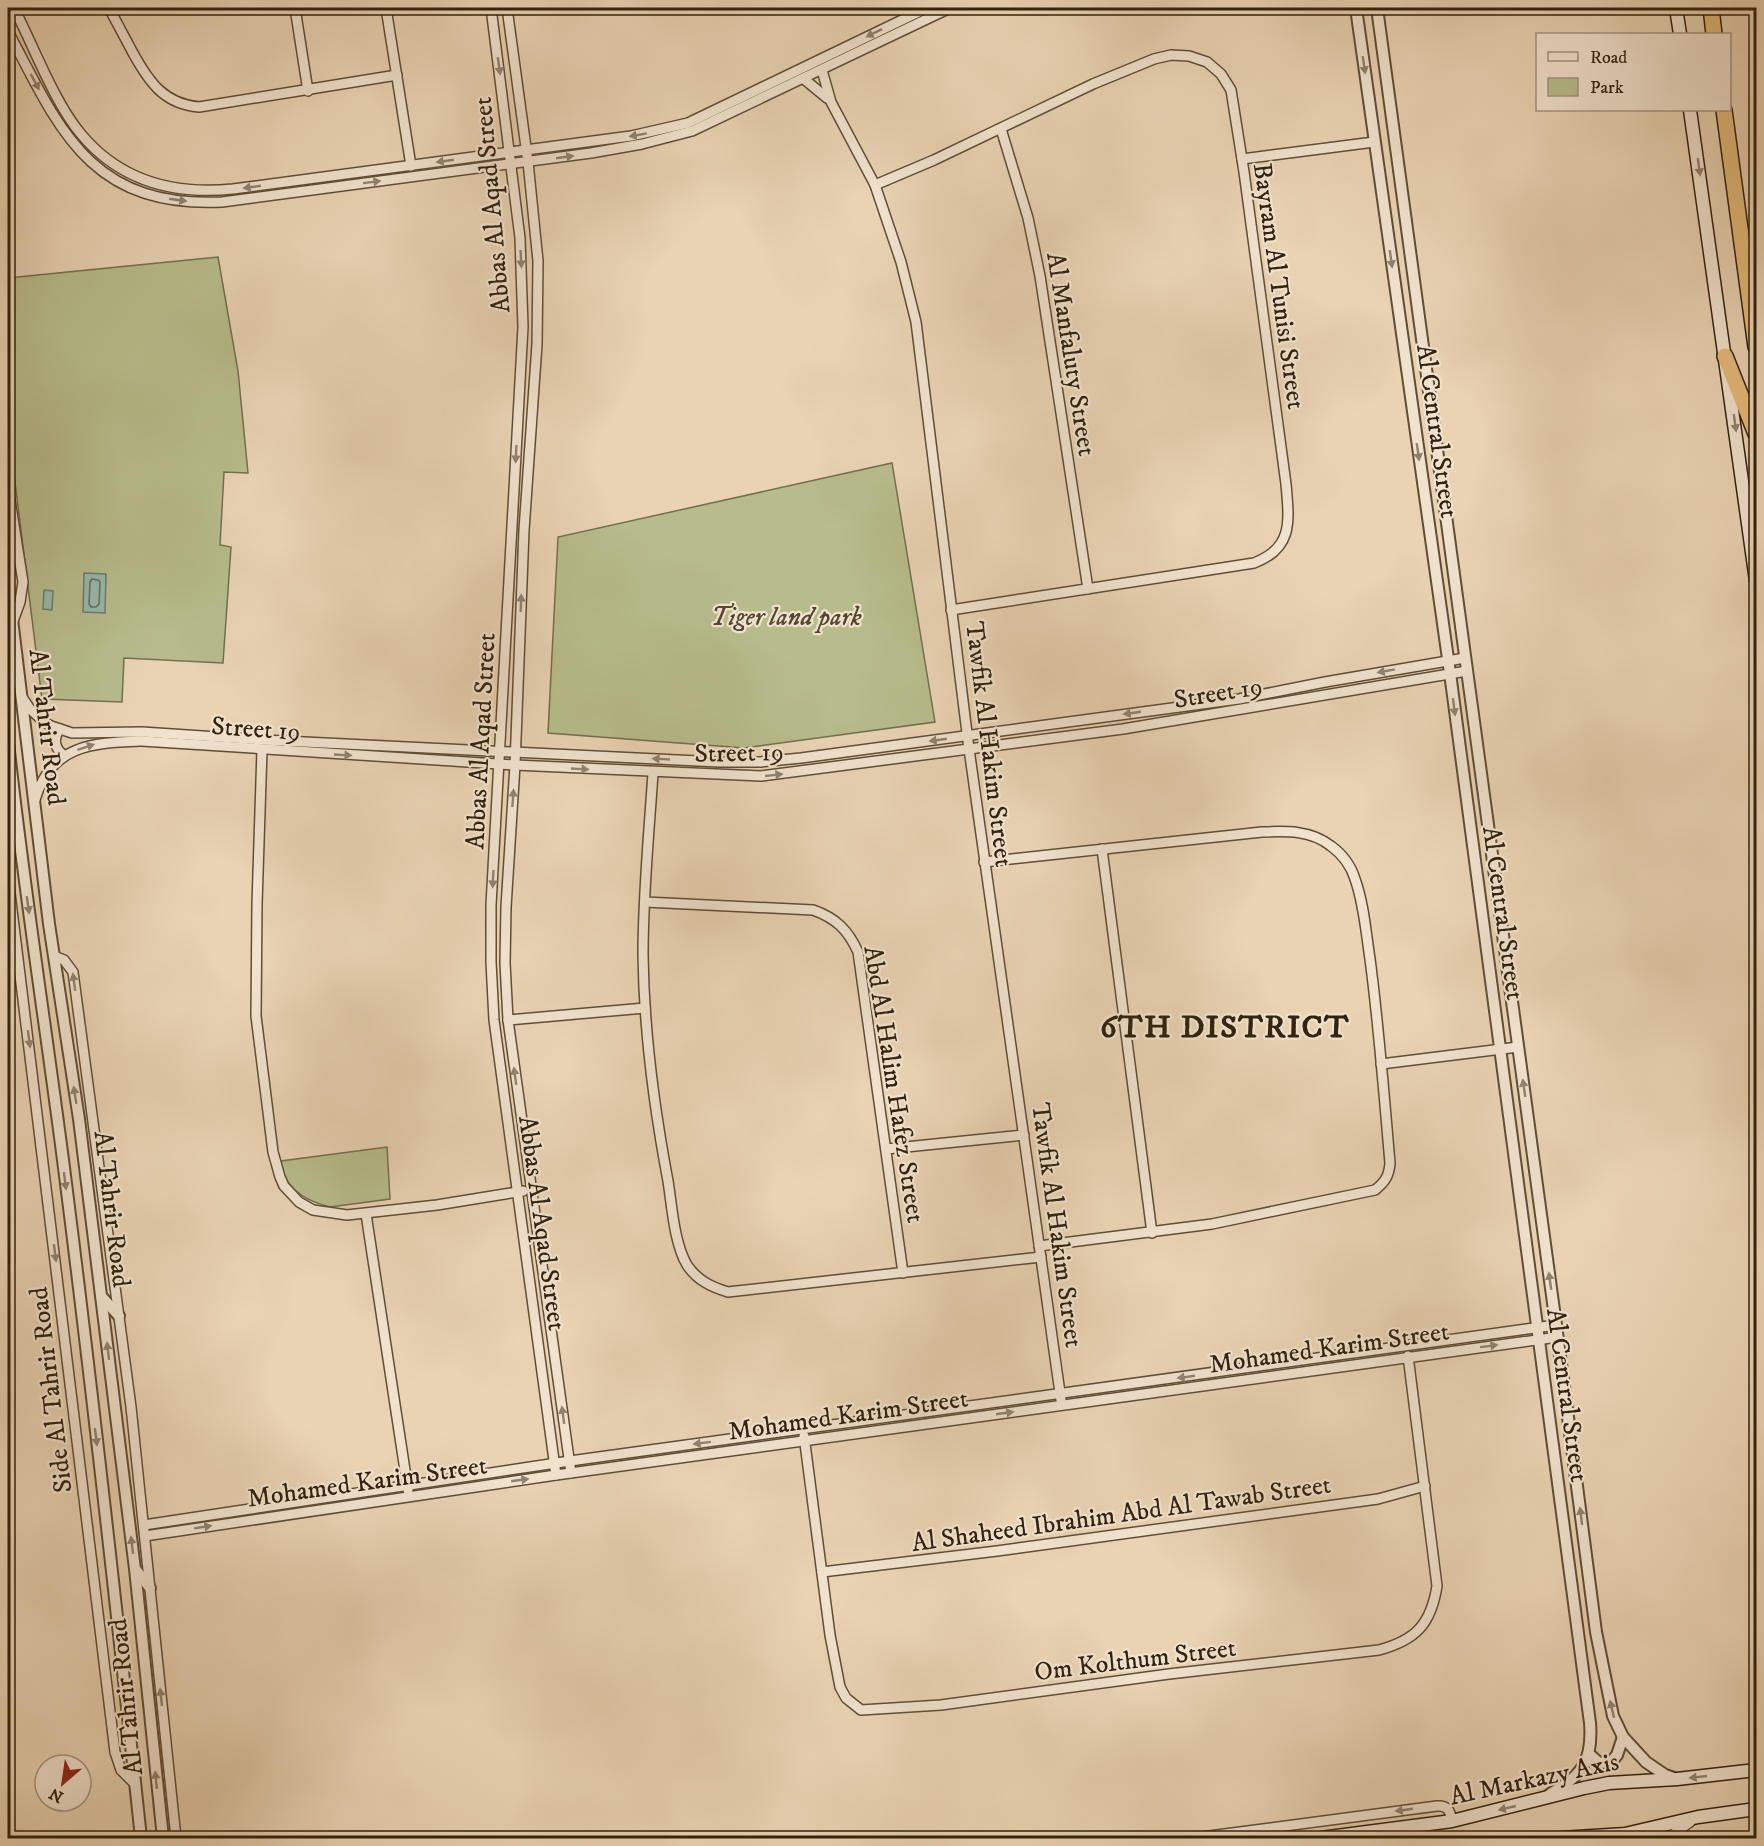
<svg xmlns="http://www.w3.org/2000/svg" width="1764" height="1846" viewBox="0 0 1764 1846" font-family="'IM FELL DW Pica',serif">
<rect width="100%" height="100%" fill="#e9d3b3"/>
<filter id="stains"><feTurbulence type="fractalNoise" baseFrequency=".00333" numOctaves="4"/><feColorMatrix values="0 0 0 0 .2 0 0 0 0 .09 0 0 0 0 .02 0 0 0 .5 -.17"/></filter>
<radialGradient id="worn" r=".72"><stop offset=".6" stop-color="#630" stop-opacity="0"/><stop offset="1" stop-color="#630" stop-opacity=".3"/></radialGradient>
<g fill="#b7bc8c" stroke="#746f4d" stroke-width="1.5">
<path d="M218,257L238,371L248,473L224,472L220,545L231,547L223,663L124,658L122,702L42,699L8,426V278Z"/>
<path d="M892,463L935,722L744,748L548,733L558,537Z"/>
<path d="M387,1147L390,1199L330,1207C306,1201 283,1189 281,1161Z"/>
</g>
<g fill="#97b8ac" stroke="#6e7c6d" stroke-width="1.5">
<path d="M84,573L106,574L105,613L83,612Z"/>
<path d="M44,590L53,591L52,610L43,609Z"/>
</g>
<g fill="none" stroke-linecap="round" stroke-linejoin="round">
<path stroke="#646d5d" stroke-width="1.5" d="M92,579L98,580L100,582L99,604L96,607H91L89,604L90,582Z"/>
<defs>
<g id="minor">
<path d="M14,8C33,45 54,102 81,134C120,181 174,195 233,189L631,136L688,123L927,8"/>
<path d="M109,8C117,23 125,38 133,53C149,82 164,104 199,107L397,75"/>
<path d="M295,8L308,91"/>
<path d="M386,8L411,166"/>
<path d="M491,8L520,238L523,327L491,905V962L494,1020L556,1475"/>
<path d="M507,8L528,162L538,261L537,344L524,530L515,765L506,907L505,963L508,1020L571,1473"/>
<path d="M8,31C60,131 91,208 222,202L591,153L642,144L692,131L950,8"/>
<path d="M822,70L831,102L875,185L901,262L916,322L969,749L1061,1400"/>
<path d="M804,79L827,98"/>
<path d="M1001,129L1028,218L1040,276L1088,589"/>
<path d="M1242,159L1374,142"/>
<path d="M875,185L934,160L1093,84L1154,59L1171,55L1189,56L1207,62L1221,74L1231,90L1244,172L1286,484C1289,520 1294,548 1254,563L951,610"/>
<path d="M8,487L23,582L20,602L12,624"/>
<path d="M22,697L30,709L43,721L51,726L72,733L142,732L263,740L719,762H760L801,758L1239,699L1325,682L1465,658"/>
<path d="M60,729C52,739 55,750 65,756"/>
<path d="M262,750L257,904L256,1016L273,1152L280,1177L284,1186L299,1202L313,1210L347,1215L437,1205L523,1191"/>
<path d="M653,773C649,833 643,894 643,955C644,1030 654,1107 668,1181C672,1206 674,1243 687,1265C697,1280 711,1287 728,1292L1041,1257"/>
<path d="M8,795L14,804L8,815"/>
<path d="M35,800C51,744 93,743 142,741L515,765L761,776L1123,729L1467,671"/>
<path d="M1102,849L1152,1233"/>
<path d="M984,862L1262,832C1286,831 1311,830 1331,846C1342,854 1351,866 1355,879C1364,904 1366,933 1370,959C1379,1027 1384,1095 1390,1163C1389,1176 1385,1182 1375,1190L1212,1224L1039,1246"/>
<path d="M8,877L115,1752L121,1770L135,1784"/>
<path d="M645,902L813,910C836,918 848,930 858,952L903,1273"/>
<path d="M54,956L64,960L73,972L131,1407L176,1838"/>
<path d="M508,1020L645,1008"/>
<path d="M1381,1064L1518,1047"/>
<path d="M886,1149L1024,1135"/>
<path d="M366,1214L408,1490"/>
<path d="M804,1436L830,1635L840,1687L846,1698L861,1710L941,1705L1169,1674L1379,1650C1416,1640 1431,1624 1437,1586L1408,1356"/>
<path d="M144,1525L570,1461L1556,1325"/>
<path d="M145,1536L556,1475L1558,1337"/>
<path d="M822,1572L997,1551L1378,1499L1425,1486"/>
<path d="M1194,1838L1437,1806C1448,1805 1450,1811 1452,1821"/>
<path d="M1668,1838L1690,1822"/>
</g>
<g id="tertiary">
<path d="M1356,8L1450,673L1590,1723C1593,1761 1582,1776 1550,1794"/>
<path d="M1377,8L1556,1325L1596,1632L1613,1716L1623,1737L1646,1762L1665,1775L1677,1779"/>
<path d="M8,586L49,924L79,1119L135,1569L163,1838"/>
<path d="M8,742C23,882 45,1021 63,1160C92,1386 117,1612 141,1838"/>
<path d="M101,1296L119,1316"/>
<path d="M136,1570L150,1588"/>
<path d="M1589,1754L1599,1763L1611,1762L1617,1755L1623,1737"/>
</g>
<g id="secondary">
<path d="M1676,8L1680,34"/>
<path d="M1690,110L1756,581"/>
<path d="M1321,1838L1452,1821L1584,1788L1609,1783L1677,1779L1756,1770"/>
<path d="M1561,1838L1625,1834L1698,1817L1756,1809"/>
</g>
<g id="trunk">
<path d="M1711,8L1714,34"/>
<path d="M1724,110L1756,347"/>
<path d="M1725,356L1756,434"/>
</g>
</defs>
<use href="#minor" stroke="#5f4e37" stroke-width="12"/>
<use href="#tertiary" stroke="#5f4e37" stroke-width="14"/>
<use href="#secondary" stroke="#31220e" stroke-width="15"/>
<use href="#trunk" stroke="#31220e" stroke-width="18"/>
<use href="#minor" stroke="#f1e2ce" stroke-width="9"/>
<use href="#tertiary" stroke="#f1e2ce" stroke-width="10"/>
<use href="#secondary" stroke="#f1e2ce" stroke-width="12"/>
<use href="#trunk" stroke="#e4ba7a" stroke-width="15"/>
</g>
<defs><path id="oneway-solid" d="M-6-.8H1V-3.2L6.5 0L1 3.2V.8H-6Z" transform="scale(1.5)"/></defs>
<g fill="#91826e">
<use href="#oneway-solid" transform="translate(874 33) rotate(154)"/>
<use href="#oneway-solid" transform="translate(1364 65) rotate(82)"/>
<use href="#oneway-solid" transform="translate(499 66) rotate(82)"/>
<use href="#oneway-solid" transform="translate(35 82) rotate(62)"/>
<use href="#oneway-solid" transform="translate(638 135) rotate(170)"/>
<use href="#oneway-solid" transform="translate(565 157) rotate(-8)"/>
<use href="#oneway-solid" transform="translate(445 161) rotate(172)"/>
<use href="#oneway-solid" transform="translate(1699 167) rotate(82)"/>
<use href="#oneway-solid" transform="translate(372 182) rotate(-7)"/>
<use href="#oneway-solid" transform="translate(252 187) rotate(172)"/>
<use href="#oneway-solid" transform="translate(178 200) rotate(8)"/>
<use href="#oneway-solid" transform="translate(521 259) rotate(87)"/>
<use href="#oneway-solid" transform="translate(1391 259) rotate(82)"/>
<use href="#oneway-solid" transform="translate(1735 423) rotate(82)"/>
<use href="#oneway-solid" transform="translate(1418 452) rotate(82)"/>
<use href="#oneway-solid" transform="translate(516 454) rotate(93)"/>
<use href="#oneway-solid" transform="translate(521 603) rotate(-88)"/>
<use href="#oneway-solid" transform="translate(1386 671) rotate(170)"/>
<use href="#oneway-solid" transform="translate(1454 707) rotate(83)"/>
<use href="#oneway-solid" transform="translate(1132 713) rotate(172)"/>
<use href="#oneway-solid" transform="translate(938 740) rotate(172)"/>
<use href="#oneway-solid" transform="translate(86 747) rotate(-18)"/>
<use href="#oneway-solid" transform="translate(343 755) rotate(3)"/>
<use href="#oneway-solid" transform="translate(661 759) rotate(-177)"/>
<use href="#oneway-solid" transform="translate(580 769) rotate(3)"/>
<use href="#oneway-solid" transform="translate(774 775) rotate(-6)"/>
<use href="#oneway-solid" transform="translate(513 798) rotate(-86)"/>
<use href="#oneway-solid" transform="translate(493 879) rotate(93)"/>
<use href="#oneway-solid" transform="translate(28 905) rotate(82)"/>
<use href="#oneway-solid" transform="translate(74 982) rotate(-98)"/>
<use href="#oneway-solid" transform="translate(29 1039) rotate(83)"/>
<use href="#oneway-solid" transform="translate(515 1076) rotate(-98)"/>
<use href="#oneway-solid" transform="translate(1524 1088) rotate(-98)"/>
<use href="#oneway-solid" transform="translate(75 1095) rotate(-99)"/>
<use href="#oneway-solid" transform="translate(65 1181) rotate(83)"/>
<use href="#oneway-solid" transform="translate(55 1253) rotate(83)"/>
<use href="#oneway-solid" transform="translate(1550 1281) rotate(-98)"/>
<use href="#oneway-solid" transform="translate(1489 1346) rotate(-7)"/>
<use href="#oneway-solid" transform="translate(108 1351) rotate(-97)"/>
<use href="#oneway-solid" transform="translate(1186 1377) rotate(172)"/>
<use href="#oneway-solid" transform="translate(1005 1413) rotate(-8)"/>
<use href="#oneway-solid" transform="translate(563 1415) rotate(-98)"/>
<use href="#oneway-solid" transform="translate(96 1437) rotate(83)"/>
<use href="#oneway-solid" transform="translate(702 1443) rotate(173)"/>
<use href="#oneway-solid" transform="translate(520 1480) rotate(-8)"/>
<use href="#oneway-solid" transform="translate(1581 1516) rotate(-97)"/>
<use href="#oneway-solid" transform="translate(203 1527) rotate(-9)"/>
<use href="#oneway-solid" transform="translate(132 1545) rotate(-97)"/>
<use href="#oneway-solid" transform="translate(161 1697) rotate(-96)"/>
<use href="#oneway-solid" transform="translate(1612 1709) rotate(-103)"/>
<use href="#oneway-solid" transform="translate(1698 1777) rotate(174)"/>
<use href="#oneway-solid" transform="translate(156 1780) rotate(-96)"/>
<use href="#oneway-solid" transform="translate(1507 1808) rotate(167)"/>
<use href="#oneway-solid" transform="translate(1404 1810) rotate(172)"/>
</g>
<g text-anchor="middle" stroke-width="4.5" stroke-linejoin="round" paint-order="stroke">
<g font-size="26" fill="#31220e" stroke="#f1e2ce">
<text transform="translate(491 205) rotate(-95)" y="9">Abbas Al Aqad Street</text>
<text transform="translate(1280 286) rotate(82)" y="9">Bayram Al Tunisi Street</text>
<text transform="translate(1072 354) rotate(81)" y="9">Al Manfaluty Street</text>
<text transform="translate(1438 431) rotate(82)" y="9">Al Central Street</text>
<text transform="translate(1218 692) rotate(-9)" y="9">Street 19</text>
<text transform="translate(48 727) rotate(83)" y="9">Al Tahrir Road</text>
<text transform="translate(256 728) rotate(4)" y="9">Street 19</text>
<text transform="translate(480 741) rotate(-87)" y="9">Abbas Al Aqad Street</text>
<text transform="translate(990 744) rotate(83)" y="9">Tawfik Al Hakim Street</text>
<text transform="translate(739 752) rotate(-1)" y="9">Street 19</text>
<text transform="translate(1504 913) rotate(82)" y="9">Al Central Street</text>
<text transform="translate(895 1084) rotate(81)" y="9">Abd Al Halim Hafez Street</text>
<text transform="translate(113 1209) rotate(83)" y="9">Al Tahrir Road</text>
<text transform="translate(543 1223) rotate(82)" y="9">Abbas Al Aqad Street</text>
<text transform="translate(1058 1225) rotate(82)" y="9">Tawfik Al Hakim Street</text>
<text transform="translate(1329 1347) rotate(-8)" y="9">Mohamed Karim Street</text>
<text transform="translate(50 1390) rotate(-97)" y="9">Side Al Tahrir Road</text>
<text transform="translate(1568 1395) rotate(82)" y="9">Al Central Street</text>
<text transform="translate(848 1414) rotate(-8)" y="9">Mohamed Karim Street</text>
<text transform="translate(367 1481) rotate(-8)" y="9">Mohamed Karim Street</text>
<text transform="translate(1121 1513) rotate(-8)" y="9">Al Shaheed Ibrahim Abd Al Tawab Street</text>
<text transform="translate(1135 1659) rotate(-7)" y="9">Om Kolthum Street</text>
<text transform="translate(125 1697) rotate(-96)" y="9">Al Tahrir Road</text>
<text transform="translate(1534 1778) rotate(-12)" y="9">Al Markazy Axis</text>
</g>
<g font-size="26" font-style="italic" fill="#52482e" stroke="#f1e2ce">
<text x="786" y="625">Tiger land park</text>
</g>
<g font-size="32" font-weight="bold" letter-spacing="1.5" fill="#31220e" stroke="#f1e2ce">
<text x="1225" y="1037">6TH DISTRICT</text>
</g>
</g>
<rect width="1764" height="1846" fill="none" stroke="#e9d3b3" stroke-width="30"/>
<rect x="9" y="9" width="1746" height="1828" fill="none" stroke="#31220e" stroke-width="3"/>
<rect x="15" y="15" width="1734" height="1816" fill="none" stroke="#31220e" stroke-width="1.5"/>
<rect x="1536" y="33" width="195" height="78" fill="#f1e2ce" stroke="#a49581" stroke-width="1.5"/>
<rect x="1548" y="52" width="30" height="9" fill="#f1e2ce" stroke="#a49581" stroke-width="1.5"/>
<text x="1590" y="63" font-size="18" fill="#31220e">Road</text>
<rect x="1548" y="78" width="30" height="18" fill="#b7bc8c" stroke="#a49581" stroke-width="1.5"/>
<text x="1590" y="93" font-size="18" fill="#31220e">Park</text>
<g transform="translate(63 1783) rotate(209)"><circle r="28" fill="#f1e2ce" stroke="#a49581" stroke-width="1.5"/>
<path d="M0-4.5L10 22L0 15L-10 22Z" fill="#8f2418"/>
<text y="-9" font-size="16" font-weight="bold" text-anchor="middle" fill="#31220e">N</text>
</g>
<rect width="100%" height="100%" filter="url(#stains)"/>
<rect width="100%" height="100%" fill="url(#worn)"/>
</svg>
